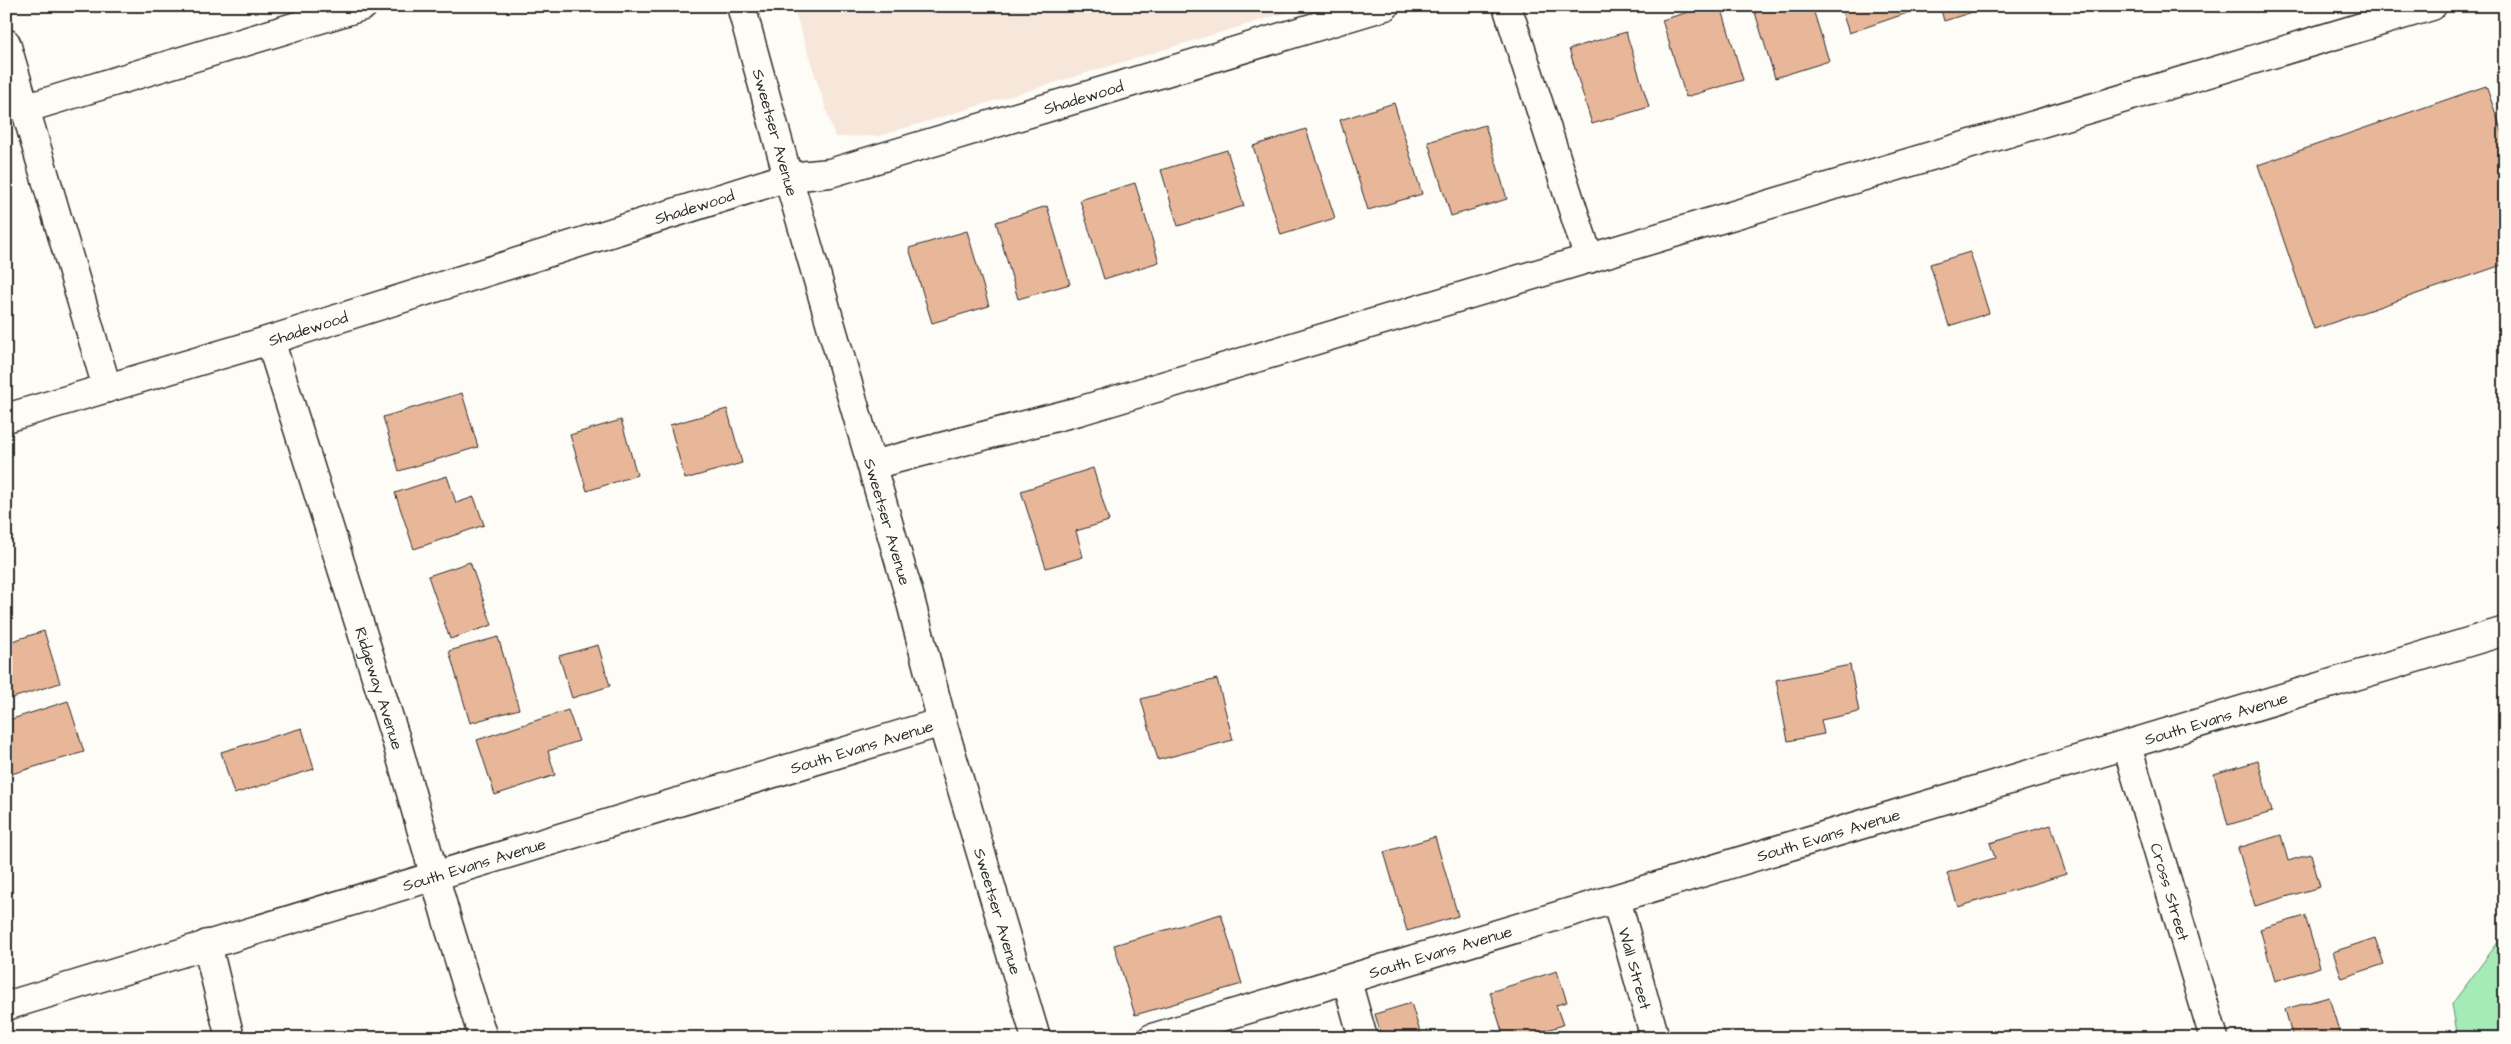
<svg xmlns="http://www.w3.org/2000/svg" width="2511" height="1044" viewBox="0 0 2511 1044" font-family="'Architects Daughter',sans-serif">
<rect width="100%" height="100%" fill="#fdfcf7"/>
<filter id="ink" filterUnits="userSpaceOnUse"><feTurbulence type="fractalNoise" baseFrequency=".02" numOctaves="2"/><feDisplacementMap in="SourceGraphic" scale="10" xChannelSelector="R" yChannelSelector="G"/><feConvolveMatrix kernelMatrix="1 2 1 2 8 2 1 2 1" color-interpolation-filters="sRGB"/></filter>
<g filter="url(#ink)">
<path fill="#f7e7db" d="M793,6H1308L879,136L835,137Z"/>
<path fill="#a5ebb8" stroke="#688b72" d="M2505,933V1038H2458L2452,1004Z"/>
<g fill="#e8b799" stroke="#2b2b2b">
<path d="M1708,6H1721L1743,80L1686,97L1662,20Z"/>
<path d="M1753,6H1812L1829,61L1775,78Z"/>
<path d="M1840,6H1912L1913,11L1849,33Z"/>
<path d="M1940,6H1991L1944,21Z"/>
<path d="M1626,32L1649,107L1592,124L1569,49Z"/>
<path d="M2486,86L2505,140V264L2314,329L2258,165Z"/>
<path d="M1394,103L1422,194L1368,210L1340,120Z"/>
<path d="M1485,125L1507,199L1451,216L1428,142Z"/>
<path d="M1306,129L1335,218L1281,235L1253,146Z"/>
<path d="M1227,150L1244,206L1178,226L1161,170Z"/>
<path d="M1135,183L1159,262L1104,279L1080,200Z"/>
<path d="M1047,206L1070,284L1018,299L996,222Z"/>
<path d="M967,231L989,306L932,323L909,248Z"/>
<path d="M1970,252L1989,313L1949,326L1930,264Z"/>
<path d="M462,393L478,447L399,471L383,417Z"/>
<path d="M727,409L742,463L685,479L670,425Z"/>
<path d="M621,420L637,475L587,491L570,435Z"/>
<path d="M1093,468L1109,521L1076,531L1083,557L1046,568L1021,491Z"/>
<path d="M447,476L456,503L474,497L484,525L414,549L395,493Z"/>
<path d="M470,562L492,625L450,639L428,576Z"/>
<path d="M44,631L60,683L6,700V643Z"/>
<path d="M498,637L519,709L470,723L449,651Z"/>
<path d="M598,645L610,686L572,698L559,656Z"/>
<path d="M1850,665L1859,712L1821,720L1824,734L1788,741L1776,680Z"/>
<path d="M1217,679L1233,740L1158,760L1141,699Z"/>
<path d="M68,701L84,752L8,775L6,768V721Z"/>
<path d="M568,710L579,741L548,751L555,775L495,795L477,740Z"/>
<path d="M302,728L314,769L234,794L221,752Z"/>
<path d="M2258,761L2272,812L2228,825L2214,774Z"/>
<path d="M2051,825L2066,874L1958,907L1947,873L1995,858L1990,843Z"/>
<path d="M2281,835L2288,861L2311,854L2320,887L2255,906L2238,848Z"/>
<path d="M1435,837L1458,916L1407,931L1384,852Z"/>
<path d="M1221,914L1242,984L1135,1015L1114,945Z"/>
<path d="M2305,916L2320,967L2275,981L2260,929Z"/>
<path d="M2375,938L2384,964L2342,978L2333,952Z"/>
<path d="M1557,971L1567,1002L1556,1005L1563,1025L1521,1038H1504L1490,992Z"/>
<path d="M2329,997L2341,1038H2293L2285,1009Z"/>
<path d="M1411,1003L1422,1038H1382L1375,1014Z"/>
<path d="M1566,1031L1568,1038H1544Z"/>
</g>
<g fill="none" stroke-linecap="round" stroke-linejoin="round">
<defs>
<g id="minor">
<path id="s1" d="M741,6L788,177L908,591L942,722L1036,1038"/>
<path d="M1507,6L1589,259"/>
<path d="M6,43L107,388"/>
<path d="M27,108L363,6"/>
<path id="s2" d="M270,340L396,740L447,920L483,1038"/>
<path id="s3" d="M6,418L270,340L788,177L830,173L1385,6"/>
<path d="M872,465L1079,411L2432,6"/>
<path id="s4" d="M2127,746L2214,1038"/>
<path id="s5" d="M1616,899L1655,1038"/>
<path d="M207,944L230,1038"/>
<path d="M1347,981L1363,1038"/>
<path id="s6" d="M6,1006L942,722"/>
<path id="s7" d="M1152,1038L2505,631"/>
</g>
</defs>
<use href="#minor" stroke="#2b2b2b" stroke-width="31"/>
<use href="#minor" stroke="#fdfcf7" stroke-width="28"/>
</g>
</g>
<g text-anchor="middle" stroke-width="5" stroke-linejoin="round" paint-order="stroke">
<g font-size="16" fill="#2b2b2b" stroke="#fdfcf7">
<text dy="6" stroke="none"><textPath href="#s3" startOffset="1125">Shadewood</textPath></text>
<text dy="6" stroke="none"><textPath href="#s1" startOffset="131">Sweetser Avenue</textPath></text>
<text dy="6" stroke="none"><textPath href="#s3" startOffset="720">Shadewood</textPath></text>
<text dy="6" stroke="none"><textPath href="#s3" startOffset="315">Shadewood</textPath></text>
<text dy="6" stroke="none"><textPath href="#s1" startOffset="536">Sweetser Avenue</textPath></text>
<text dy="6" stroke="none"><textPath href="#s2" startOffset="365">Ridgeway Avenue</textPath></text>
<text dy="6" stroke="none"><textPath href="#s7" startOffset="1111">South Evans Avenue</textPath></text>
<text dy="6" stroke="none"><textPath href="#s6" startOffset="894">South Evans Avenue</textPath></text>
<text dy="6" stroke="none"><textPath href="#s7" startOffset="706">South Evans Avenue</textPath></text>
<text dy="6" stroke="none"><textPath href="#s6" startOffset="489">South Evans Avenue</textPath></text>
<text dy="6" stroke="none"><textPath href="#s4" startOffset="152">Cross Street</textPath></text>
<text dy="6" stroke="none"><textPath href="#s1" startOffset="941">Sweetser Avenue</textPath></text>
<text dy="6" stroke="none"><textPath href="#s7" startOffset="301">South Evans Avenue</textPath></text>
<text dy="6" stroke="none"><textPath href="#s5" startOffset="72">Wall Street</textPath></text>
</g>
</g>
<rect width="2511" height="1044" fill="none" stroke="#fdfcf7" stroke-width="25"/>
<rect x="12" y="12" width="2486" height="1019" fill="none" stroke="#2b2b2b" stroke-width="2" filter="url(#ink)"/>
</svg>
